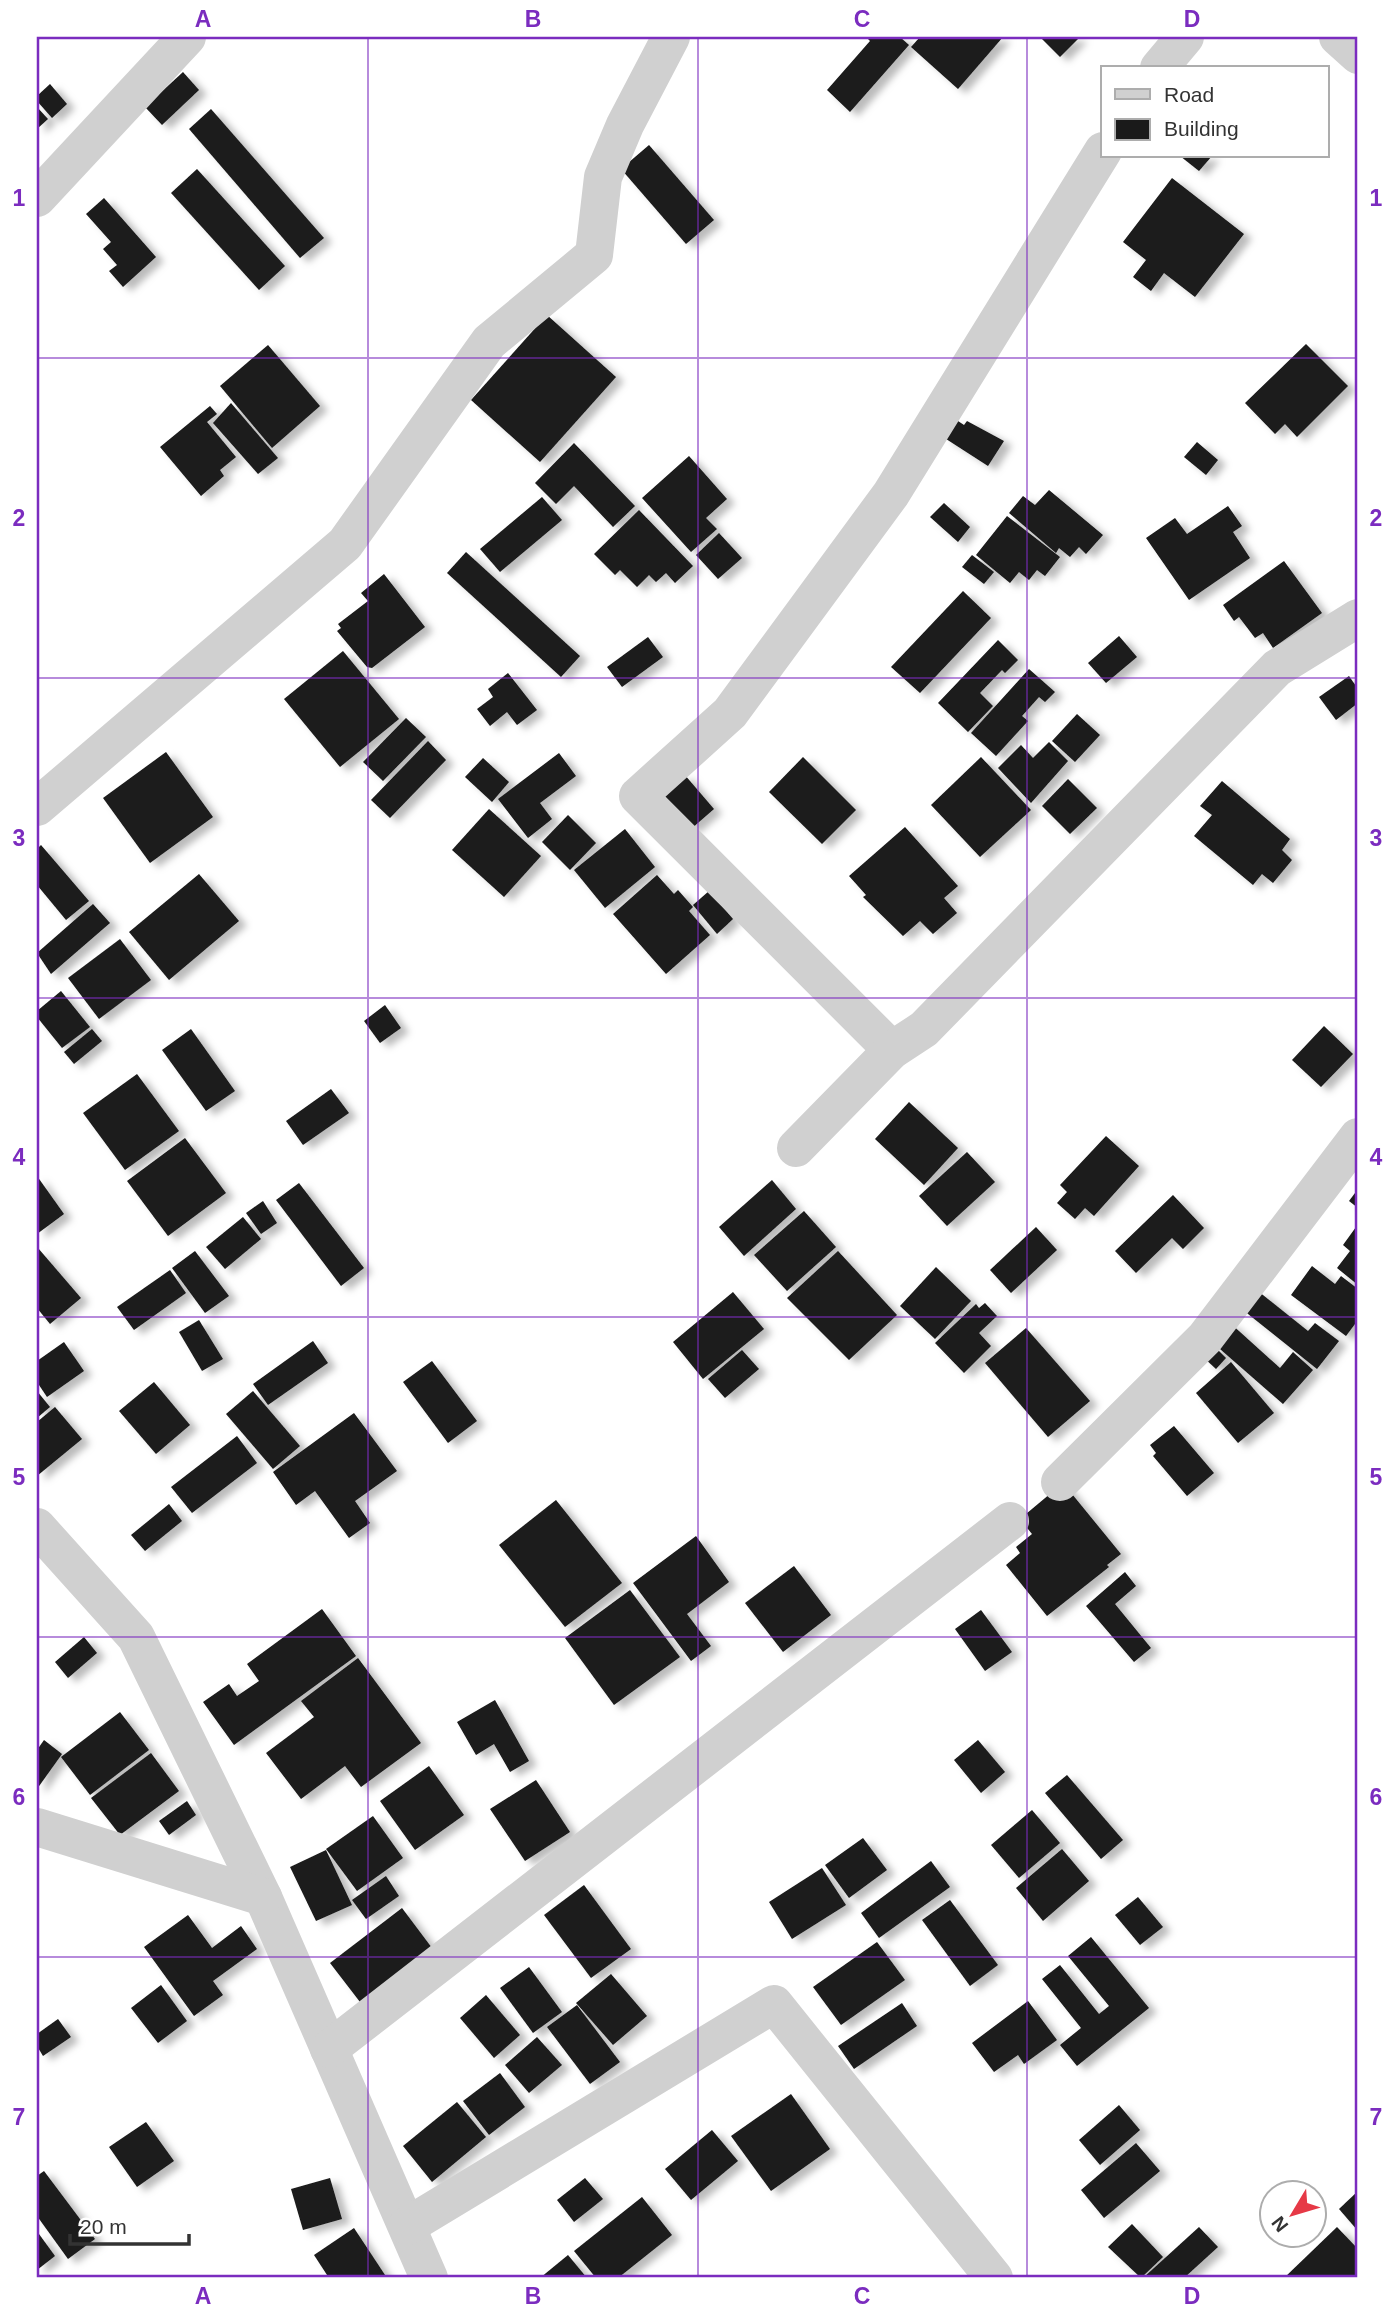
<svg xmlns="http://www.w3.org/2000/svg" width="1395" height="2315" viewBox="0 0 1395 2315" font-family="Helvetica,sans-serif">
<defs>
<filter id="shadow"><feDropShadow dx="8" dy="4.5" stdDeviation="3.5" flood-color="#0004"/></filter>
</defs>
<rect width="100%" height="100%" fill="#fff"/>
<g fill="#1a1a1a" filter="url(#shadow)">
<path d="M866,37H900L909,45L850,112L827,90L870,41Z"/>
<path d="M920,37H1003L958,89L911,47Z"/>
<path d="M1040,37H1080L1060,57Z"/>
<path d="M183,72L199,90L162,125L145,107Z"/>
<path d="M50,84L67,104L52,118L37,101V96Z"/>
<path d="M37,107L48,119L37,129Z"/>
<path d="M211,109L324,238L300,258L189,129Z"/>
<path d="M649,145L714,220L686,244L621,169Z"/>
<path d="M1180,156H1212L1199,171Z"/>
<path d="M197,169L285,266L259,290L171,193Z"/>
<path d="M1172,178L1244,234L1195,297L1164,273L1151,291L1133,277L1146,260L1123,242Z"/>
<path d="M104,198L156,257L123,287L109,271L117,265L103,249L111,242L86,214Z"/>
<path d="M547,315L616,377L540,462L471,400Z"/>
<path d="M1306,344L1348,386L1297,437L1285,424L1275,434L1245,403Z"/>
<path d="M268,345L320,406L272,448L220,386Z"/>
<path d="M231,403L278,458L258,474L213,423Z"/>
<path d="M210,406L217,414L207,422L236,457L220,470L224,476L201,496L160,447Z"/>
<path d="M958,421L964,425L967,421L1004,441L988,466L943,437Z"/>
<path d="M1197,442L1218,460L1206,475L1184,457Z"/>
<path d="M574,443L635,506L613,527L574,486L556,504L535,483Z"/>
<path d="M689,456L727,499L706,518L717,529L691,552L642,498Z"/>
<path d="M1049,490L1103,535L1086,554L1079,547L1070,557L1059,548L1056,553L1009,513L1023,496L1035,505Z"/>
<path d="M542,497L562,520L500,572L480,549Z"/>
<path d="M944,503L970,527L958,542L930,517Z"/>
<path d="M1228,506L1242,526L1233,532L1250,558L1189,600L1146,538L1175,518L1187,534Z"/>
<path d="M639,510L693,566L675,583L666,573L656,582L649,575L637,587L620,570L615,575L594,554Z"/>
<path d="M1007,516L1060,557L1045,576L1037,570L1029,580L1019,572L1010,583L976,555Z"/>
<path d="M719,533L742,558L718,579L696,555Z"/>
<path d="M466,552L580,656L561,677L447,573Z"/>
<path d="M972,555L994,572L984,584L962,567Z"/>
<path d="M1284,561L1322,613L1273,648L1263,633L1255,638L1239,617L1234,621L1223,605Z"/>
<path d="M384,574L425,627L372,668L367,667L337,631L341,628L338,624L368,601L361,593Z"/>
<path d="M963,591L991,618L920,693L891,667Z"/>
<path d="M1119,636L1137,657L1106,683L1088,663Z"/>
<path d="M648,637L663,657L622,687L607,667Z"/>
<path d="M998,640L1018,660L1005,673L1002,670L980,693L993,706L968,732L938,703Z"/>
<path d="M343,651L399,719L340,767L284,699Z"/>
<path d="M1029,669L1055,692L1045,702L1039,697L1022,716L1028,721L996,756L971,733Z"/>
<path d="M508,673L537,710L517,725L507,712L490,726L477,709L493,697L488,689Z"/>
<path d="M1349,676L1358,689V703L1336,720L1319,697Z"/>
<path d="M1077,714L1100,735L1075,762L1052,741Z"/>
<path d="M406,718L426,737L383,781L363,762Z"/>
<path d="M428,741L446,760L390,818L371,800Z"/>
<path d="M1049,742L1068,761L1031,803L998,768L1021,745L1033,758Z"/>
<path d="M166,752L213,817L150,863L103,798Z"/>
<path d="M559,753L576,776L540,803L552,819L528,838L498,799Z"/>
<path d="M803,757L856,810L822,844L769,792Z"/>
<path d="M981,757L1031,810L980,857L931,805Z"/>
<path d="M483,758L509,782L492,802L465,777Z"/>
<path d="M684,774L714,809L691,829L661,794Z"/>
<path d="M1068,779L1097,808L1070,834L1042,806Z"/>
<path d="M1222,781L1290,839L1282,850L1292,860L1273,883L1262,874L1253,885L1194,836L1212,815L1200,806Z"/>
<path d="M489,809L541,856L504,897L452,850Z"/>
<path d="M568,815L596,843L570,870L542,842Z"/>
<path d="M905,827L958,886L944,898L957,913L933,934L920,921L903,936L863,897L866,895L849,876Z"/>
<path d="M625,829L655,867L605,908L574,870Z"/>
<path d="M41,845L89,901L66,920L37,885V849Z"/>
<path d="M199,874L239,921L169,980L129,932Z"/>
<path d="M657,875L674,894L678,890L693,907L689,911L710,935L666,974L613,914Z"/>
<path d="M709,891L733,919L717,934L693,905Z"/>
<path d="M93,904L110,923L51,974L37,953Z"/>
<path d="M120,939L151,980L99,1019L68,978Z"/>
<path d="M61,991L90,1027L62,1048L37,1017V1011Z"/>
<path d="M385,1005L401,1028L380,1043L364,1021Z"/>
<path d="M1324,1026L1353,1054L1321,1087L1292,1060Z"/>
<path d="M92,1029L102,1041L74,1064L64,1052Z"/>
<path d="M191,1029L235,1091L206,1111L162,1050Z"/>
<path d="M137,1074L179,1131L125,1170L83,1113Z"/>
<path d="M331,1089L349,1113L303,1145L286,1121Z"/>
<path d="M909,1102L958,1148L924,1185L875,1139Z"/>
<path d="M1106,1136L1139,1166L1094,1216L1085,1208L1075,1219L1057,1203L1067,1192L1060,1185Z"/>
<path d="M185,1138L226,1193L168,1236L127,1181Z"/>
<path d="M967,1152L995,1182L947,1226L919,1196Z"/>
<path d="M37,1176L64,1214L37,1234Z"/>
<path d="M772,1180L796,1209L744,1256L719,1227Z"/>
<path d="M299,1183L364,1268L341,1286L276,1200Z"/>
<path d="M1358,1189V1208L1349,1201Z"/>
<path d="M1173,1195L1204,1228L1183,1249L1172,1238L1136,1273L1115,1251Z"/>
<path d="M263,1201L277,1223L261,1234L246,1213Z"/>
<path d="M804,1211L836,1247L787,1291L754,1255Z"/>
<path d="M243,1217L261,1239L225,1269L206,1247Z"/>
<path d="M1036,1227L1057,1250L1011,1293L990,1270Z"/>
<path d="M1356,1227L1358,1229V1285L1337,1268L1350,1251L1343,1245Z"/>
<path d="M38,1248L81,1298L50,1324L37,1308Z"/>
<path d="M195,1251L229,1296L205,1313L172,1268Z"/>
<path d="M838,1251L897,1315L849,1360L787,1298Z"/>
<path d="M1312,1266L1335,1284L1341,1276L1358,1289V1320L1346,1336L1291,1295Z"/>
<path d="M936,1267L971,1301L935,1339L900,1306Z"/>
<path d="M170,1270L186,1293L134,1330L117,1307Z"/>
<path d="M1258,1291L1308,1331L1315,1323L1339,1341L1317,1369L1243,1310Z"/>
<path d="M733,1292L764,1329L703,1379L673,1342Z"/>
<path d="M985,1303L997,1316L979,1333L991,1346L964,1373L935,1343L976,1304L979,1308Z"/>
<path d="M199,1320L223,1359L202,1371L179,1332Z"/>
<path d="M1229,1322L1280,1368L1293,1352L1313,1370L1283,1404L1212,1342Z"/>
<path d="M1026,1328L1090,1401L1048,1437L985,1363Z"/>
<path d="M313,1341L328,1363L268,1405L253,1384Z"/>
<path d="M64,1342L84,1371L47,1397L37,1382V1361Z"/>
<path d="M1214,1346L1226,1358L1216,1369L1203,1357Z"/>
<path d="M742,1350L759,1369L725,1398L708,1379Z"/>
<path d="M432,1361L477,1421L448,1443L403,1382Z"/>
<path d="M1231,1362L1274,1413L1238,1443L1196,1393Z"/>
<path d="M154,1382L190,1425L156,1454L119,1411Z"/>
<path d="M37,1391L50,1407L37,1418Z"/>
<path d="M253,1391L300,1446L273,1469L226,1414Z"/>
<path d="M55,1407L82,1439L37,1476V1422Z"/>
<path d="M354,1413L397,1471L355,1501L370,1523L349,1538L315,1491L296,1505L273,1472Z"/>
<path d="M1174,1426L1214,1473L1187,1496L1153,1456L1156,1453L1150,1445Z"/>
<path d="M237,1436L257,1463L192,1513L171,1487Z"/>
<path d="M1063,1483L1121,1554L1107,1565L1109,1567L1047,1616L1006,1565L1020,1553L1016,1547L1032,1534L1020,1519Z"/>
<path d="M556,1500L622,1583L565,1627L499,1545Z"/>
<path d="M169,1504L182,1521L145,1551L131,1535Z"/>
<path d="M696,1536L729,1582L687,1614L711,1646L691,1661L633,1583Z"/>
<path d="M794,1566L831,1615L783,1652L745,1603Z"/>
<path d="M1125,1572L1136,1586L1115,1604L1151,1648L1134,1662L1086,1606Z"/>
<path d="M630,1590L680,1657L614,1705L565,1638Z"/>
<path d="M322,1609L356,1656L234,1745L203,1702L229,1684L237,1696L259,1681L247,1664Z"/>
<path d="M981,1610L1012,1652L985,1671L955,1629Z"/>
<path d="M84,1637L97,1653L68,1678L55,1662Z"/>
<path d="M358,1658L421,1743L361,1787L345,1766L301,1799L266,1753L314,1717L301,1701Z"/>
<path d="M495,1700L529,1761L510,1772L494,1744L476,1755L457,1722Z"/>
<path d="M120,1712L149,1750L90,1795L61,1757Z"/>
<path d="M44,1740L62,1754L37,1789V1750Z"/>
<path d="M978,1740L1005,1772L981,1793L954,1760Z"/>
<path d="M151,1753L179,1791L120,1835L91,1798Z"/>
<path d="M429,1766L464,1815L415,1850L380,1801Z"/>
<path d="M1067,1775L1123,1840L1101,1859L1045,1793Z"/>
<path d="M536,1780L570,1832L525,1861L490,1809Z"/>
<path d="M187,1801L196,1815L169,1835L159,1821Z"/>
<path d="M1032,1810L1060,1843L1019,1878L991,1845Z"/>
<path d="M373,1816L403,1858L357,1891L326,1849Z"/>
<path d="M863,1838L887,1870L849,1898L825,1865Z"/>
<path d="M1062,1849L1089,1881L1043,1921L1016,1888Z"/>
<path d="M326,1850L352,1905L316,1921L290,1867Z"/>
<path d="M931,1861L950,1887L879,1938L861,1913Z"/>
<path d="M822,1868L846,1905L792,1939L769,1902Z"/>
<path d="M386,1876L399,1896L366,1919L352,1900Z"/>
<path d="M584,1885L631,1949L591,1978L544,1915Z"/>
<path d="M1138,1897L1163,1927L1140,1945L1115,1915Z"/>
<path d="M950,1900L998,1965L970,1986L922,1920Z"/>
<path d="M402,1908L432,1948L360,2002L330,1963Z"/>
<path d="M188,1915L212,1948L241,1926L257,1949L213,1981L223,1995L194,2016L144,1947Z"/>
<path d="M1091,1937L1149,2008L1077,2066L1060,2045L1081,2028L1042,1979L1060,1965L1099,2014L1109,2006L1068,1956Z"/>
<path d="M877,1942L905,1980L841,2025L813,1987Z"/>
<path d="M529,1967L562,2012L533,2033L500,1988Z"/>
<path d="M611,1974L647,2016L613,2045L576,2003Z"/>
<path d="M161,1985L187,2021L158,2043L131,2008Z"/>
<path d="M486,1995L520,2035L494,2058L460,2018Z"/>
<path d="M1028,2001L1057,2040L1024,2064L1018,2055L994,2072L972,2043Z"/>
<path d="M902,2003L917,2026L854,2069L838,2046Z"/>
<path d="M577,2005L620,2062L590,2084L547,2027Z"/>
<path d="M58,2019L71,2037L43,2056L37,2046V2034Z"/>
<path d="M537,2037L562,2065L529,2093L505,2065Z"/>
<path d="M500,2073L525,2107L489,2135L463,2101Z"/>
<path d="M791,2094L830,2149L771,2191L731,2136Z"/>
<path d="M457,2102L486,2137L432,2182L403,2146Z"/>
<path d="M1119,2105L1140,2130L1100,2165L1079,2140Z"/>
<path d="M146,2122L174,2161L137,2187L109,2147Z"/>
<path d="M712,2130L738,2161L691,2200L665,2169Z"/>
<path d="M1136,2143L1160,2171L1104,2218L1081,2190Z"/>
<path d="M44,2171L95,2239L68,2259L37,2216V2176Z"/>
<path d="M330,2178L342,2219L303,2230L291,2189Z"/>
<path d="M585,2178L603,2199L574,2222L557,2200Z"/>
<path d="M1358,2191V2231L1339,2209Z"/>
<path d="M642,2197L672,2235L618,2278H596L574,2251Z"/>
<path d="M1132,2224L1163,2257L1141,2278L1108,2247Z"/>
<path d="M1199,2227L1218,2247L1184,2278H1143Z"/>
<path d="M1337,2227L1358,2249V2278H1284Z"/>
<path d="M354,2228L387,2278H329L314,2255Z"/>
<path d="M39,2234L55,2256L37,2270V2235Z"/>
<path d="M568,2255L587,2278H540Z"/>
</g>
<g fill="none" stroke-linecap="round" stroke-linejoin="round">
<g stroke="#d0d0d0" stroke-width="38">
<path d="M1338,37L1358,55"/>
<path d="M1159,68L1185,37"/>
<path d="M37,198L187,37"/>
<path d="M37,807L345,544L489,342L594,255L603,177L625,125L671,37"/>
<path d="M892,1050L638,796L730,713L891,494L1103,151"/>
<path d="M796,1148L892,1050L924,1029L1277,668L1358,618"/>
<path d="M1060,1482L1205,1338L1358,1137"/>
<path d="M37,1527L136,1637L263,1897L429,2278"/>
<path d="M37,1827L263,1897"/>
<path d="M329,2049L1010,1521"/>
<path d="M407,2226L774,2004L994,2278"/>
</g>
</g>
<path fill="none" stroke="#7b2cbf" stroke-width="2" stroke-opacity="0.55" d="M368,37V2278M698,37V2278M1027,37V2278M37,358H1358M37,678H1358M37,998H1358M37,1317H1358M37,1637H1358M37,1957H1358"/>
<rect width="1395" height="2315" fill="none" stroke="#ffffff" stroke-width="77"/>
<rect x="1101" y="66" width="228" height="91" fill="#ffffff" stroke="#adadad" stroke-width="2"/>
<rect x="1115" y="89" width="35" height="10" fill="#d0d0d0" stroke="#adadad" stroke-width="2"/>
<text x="1164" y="102" font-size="21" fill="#333333">Road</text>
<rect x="1115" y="119" width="35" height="21" fill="#1a1a1a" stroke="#adadad" stroke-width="2"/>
<text x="1164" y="136" font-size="21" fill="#333333">Building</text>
<g transform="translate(1293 2214) rotate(232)"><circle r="33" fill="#ffffff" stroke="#adadad" stroke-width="2"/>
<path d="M0-5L12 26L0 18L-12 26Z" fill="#e63946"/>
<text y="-10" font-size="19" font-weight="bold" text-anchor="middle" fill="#333333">N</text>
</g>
<path d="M70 2234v10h119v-10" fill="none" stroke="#333333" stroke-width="3.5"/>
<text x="80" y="2234" font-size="21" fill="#333333" stroke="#ffffff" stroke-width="5" paint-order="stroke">20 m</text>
<rect x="38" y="38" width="1318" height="2238" fill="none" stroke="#7b2cbf" stroke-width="2.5"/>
<g font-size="23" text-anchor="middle" font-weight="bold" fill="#7b2cbf">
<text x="203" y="27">A</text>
<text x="533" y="27">B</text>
<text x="862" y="27">C</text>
<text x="1192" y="27">D</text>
<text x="19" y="206">1</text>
<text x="1376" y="206">1</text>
<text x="19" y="526">2</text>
<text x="1376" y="526">2</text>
<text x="19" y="846">3</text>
<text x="1376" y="846">3</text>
<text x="19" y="1165">4</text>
<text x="1376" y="1165">4</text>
<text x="19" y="1485">5</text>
<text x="1376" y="1485">5</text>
<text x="19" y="1805">6</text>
<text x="1376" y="1805">6</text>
<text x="19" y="2125">7</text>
<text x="1376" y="2125">7</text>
<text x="203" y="2304">A</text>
<text x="533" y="2304">B</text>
<text x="862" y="2304">C</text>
<text x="1192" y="2304">D</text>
</g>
</svg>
